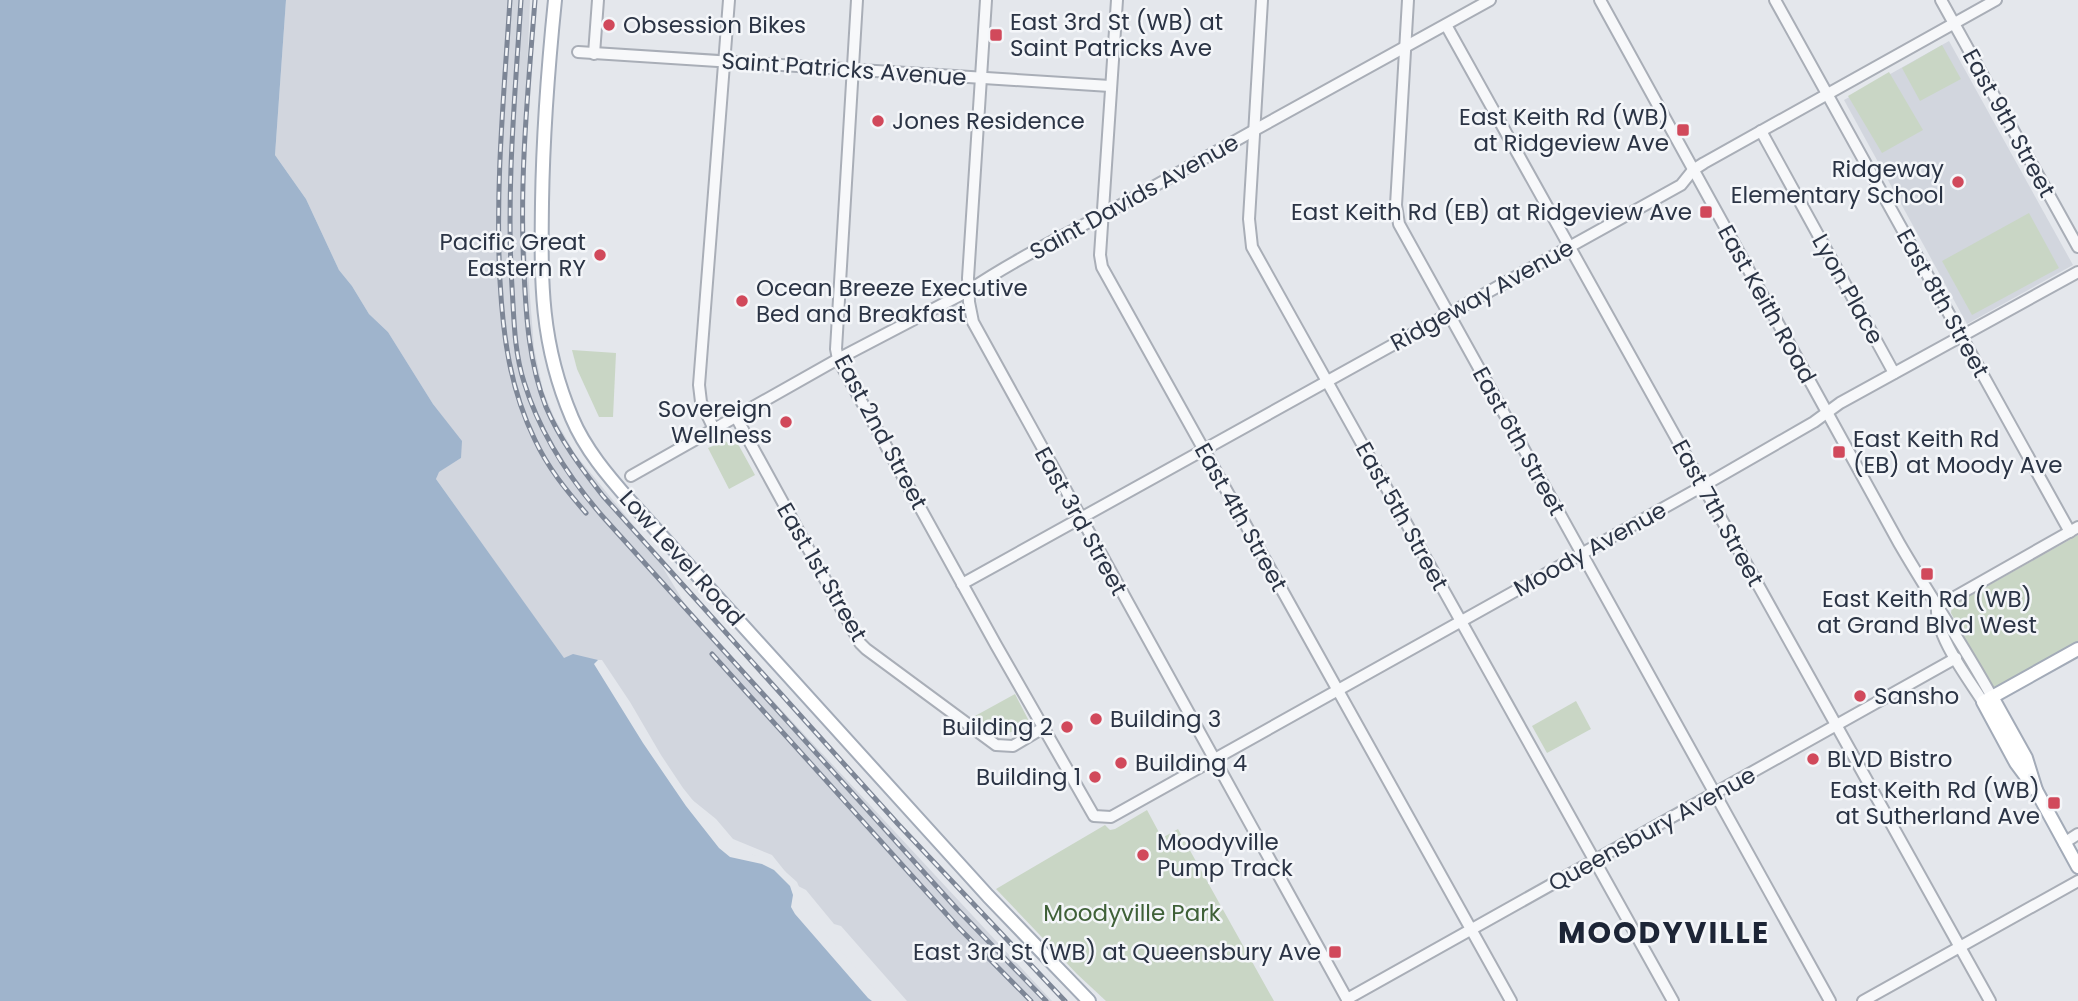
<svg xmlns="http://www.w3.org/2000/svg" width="2078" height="1001" viewBox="0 0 2078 1001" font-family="Poppins,sans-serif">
<rect width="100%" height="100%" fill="#e4e7ec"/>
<g fill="#d2d6de">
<path d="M286,0H530L522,195L534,348L543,390L554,417L575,454L648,543L688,609L1052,1001H907L841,926L834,924L806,890L796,885L772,855L733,839L716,819L680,790L564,659L436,479L438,472L461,458V441L433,404L388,332L369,314L352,286L339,270L306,199L275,155Z"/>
<path d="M1949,41L2073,265L1967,324L1844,100Z"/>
</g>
<g fill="#c9d6c5">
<path d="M1942,45L1961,79L1920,101L1902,68Z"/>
<path d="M1889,72L1923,130L1882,153L1848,96Z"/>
<path d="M2029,213L2059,268L1972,315L1942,261Z"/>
<path d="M572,350L616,353L613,417H599L577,369Z"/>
<path d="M725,441L731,445L738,444L755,475L729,489L708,448Z"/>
<path d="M2078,535V643L1997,688L1991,687L1951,613L1952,606Z"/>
<path d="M1015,694L1030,723C1003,740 999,733 975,716Z"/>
<path d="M1576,701L1591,729L1547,753L1532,726Z"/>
<path d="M1147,810L1162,838L1178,829L1274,1001H1106L1077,974L996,889L1105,825L1110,830L1115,829Z"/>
</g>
<path fill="#9fb4cc" d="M0,0H286L275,155L306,199L339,270L352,286L369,314L388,332L433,404L462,441L461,458L439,472L436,479L564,658L573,654L598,660L627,704L658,757L725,845L767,860L796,885L798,904L882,1001H0Z"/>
<path fill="#e4e7ec" d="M598,660H602L630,702L661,755L683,788L727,843L754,855L769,857L797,882L802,894V907L885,1001H872L868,998L795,914L791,907L793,895L790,886L774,870L762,864L730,857L719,848L686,806L643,743L594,664Z"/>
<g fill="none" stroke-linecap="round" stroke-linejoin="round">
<defs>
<g id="minor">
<path d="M857,0L836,349L838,359L996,645L1094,816L1111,817L1710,482L1814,422L1840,403L2078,272"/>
<path d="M986,0L968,278L969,302L973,322L1348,1001"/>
<path d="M1117,0L1100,255L1102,267L1511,1001"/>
<path d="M1262,0L1249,219L1252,247L1673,1001"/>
<path d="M1408,0L1396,205L1399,224L1830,1001"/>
<path d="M1600,0L1899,543C1929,595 1963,644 1992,697"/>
<path d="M1775,0L2070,532"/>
<path d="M1941,0L2078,247"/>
<path d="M1446,25L1990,1001"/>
<path d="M578,52L1110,86"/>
<path d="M594,54L598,0"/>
<path d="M1761,131L1894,373"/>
<path d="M736,417L860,643L866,649L996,745L1013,746L1043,728"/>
<path d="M714,429L701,402L699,385L729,0"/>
<path d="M631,476L838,359L968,291C1018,257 1074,231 1126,202C1247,134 1368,67 1490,0"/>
<path d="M962,584L1681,185L1693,170L1704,163L1996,0"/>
<path d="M1937,607L2078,527"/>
<path d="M1937,607C1935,636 1968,678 1983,702"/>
<path d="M2064,843L2078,834"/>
<path d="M1347,999L1956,658"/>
<path d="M1863,1001L2078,881"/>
</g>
<g id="major">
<path d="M555,0C548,68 543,135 542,203C541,282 540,343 572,418C585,449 608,476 630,501L988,896L1089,1001"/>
<path d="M1992,697L2026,758L2036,790L2078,867"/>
<path d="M2036,790L2016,763L1983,702L2078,649"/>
</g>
</defs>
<use href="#minor" stroke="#a9aeb7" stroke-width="14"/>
<use href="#major" stroke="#a3abb8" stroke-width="16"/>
<use href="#minor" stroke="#f7f8fa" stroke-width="10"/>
<use href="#major" stroke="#fff" stroke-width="12"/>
<defs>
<g id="rail">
<path d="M510,0C504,94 495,187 500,281C503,336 510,389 535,440C548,468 566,490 586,513"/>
<path d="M521,0C515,96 506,191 512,287C514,318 514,351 524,382C540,434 568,477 604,518L957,909L1046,1001"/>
<path d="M535,0C528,90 519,180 524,271C526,317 529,363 546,407C560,440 581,468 603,496L898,824L1065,1001"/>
<path d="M712,654L959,928L1031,1001"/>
</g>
</defs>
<use href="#rail" stroke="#7d8696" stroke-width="5"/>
<use href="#rail" stroke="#f4f6f9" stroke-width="2.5" stroke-dasharray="8" stroke-linecap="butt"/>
</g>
<g fill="#d1495b" stroke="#f4f6f9" stroke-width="2.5">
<circle cx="609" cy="25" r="7"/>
<rect x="989" y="28" width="14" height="14" rx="3.5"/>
<circle cx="878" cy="121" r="7"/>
<rect x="1676" y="123" width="14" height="14" rx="3.5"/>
<circle cx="1958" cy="182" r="7"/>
<rect x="1699" y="205" width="14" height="14" rx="3.5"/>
<circle cx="600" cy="255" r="7"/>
<circle cx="742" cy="301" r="7"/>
<circle cx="786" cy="422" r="7"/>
<rect x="1832" y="445" width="14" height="14" rx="3.5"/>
<rect x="1920" y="567" width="14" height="14" rx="3.5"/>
<circle cx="1860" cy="696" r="7"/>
<circle cx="1096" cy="719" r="7"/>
<circle cx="1067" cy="727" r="7"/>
<circle cx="1813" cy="759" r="7"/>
<circle cx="1121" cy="763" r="7"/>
<circle cx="1095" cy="777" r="7"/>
<rect x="2047" y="796" width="14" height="14" rx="3.5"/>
<circle cx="1143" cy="855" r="7"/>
<rect x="1328" y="945" width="14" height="14" rx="3.5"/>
</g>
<g text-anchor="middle" stroke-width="5" stroke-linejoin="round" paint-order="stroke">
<g font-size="23" fill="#2b3445" stroke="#f4f6f9" text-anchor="start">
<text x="1010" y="30">East 3rd St (WB) at<tspan x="1010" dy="26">Saint Patricks Ave</tspan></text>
<text x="623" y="33">Obsession Bikes</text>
<text x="1669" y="125" text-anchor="end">East Keith Rd (WB)<tspan x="1669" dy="26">at Ridgeview Ave</tspan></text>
<text x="892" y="129">Jones Residence</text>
<text x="1944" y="177" text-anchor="end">Ridgeway<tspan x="1944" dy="26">Elementary School</tspan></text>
<text x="1692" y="220" text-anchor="end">East Keith Rd (EB) at Ridgeview Ave</text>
<text x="586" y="250" text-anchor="end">Pacific Great<tspan x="586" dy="26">Eastern RY</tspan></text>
<text x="756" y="296">Ocean Breeze Executive<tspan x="756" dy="26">Bed and Breakfast</tspan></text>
<text x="772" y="417" text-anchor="end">Sovereign<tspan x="772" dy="26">Wellness</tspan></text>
<text x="1853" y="447">East Keith Rd<tspan x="1853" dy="26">(EB) at Moody Ave</tspan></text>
<text x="1927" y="607" text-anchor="middle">East Keith Rd (WB)<tspan x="1927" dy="26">at Grand Blvd West</tspan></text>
<text x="1874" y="704">Sansho</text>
<text x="1110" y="727">Building 3</text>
<text x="1053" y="735" text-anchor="end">Building 2</text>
<text x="1827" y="767">BLVD Bistro</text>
<text x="1135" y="771">Building 4</text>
<text x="1081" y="785" text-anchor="end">Building 1</text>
<text x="2040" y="798" text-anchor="end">East Keith Rd (WB)<tspan x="2040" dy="26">at Sutherland Ave</tspan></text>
<text x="1157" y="850">Moodyville<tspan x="1157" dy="26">Pump Track</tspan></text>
<text x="1321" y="960" text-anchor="end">East 3rd St (WB) at Queensbury Ave</text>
</g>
<g font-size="23" fill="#2b3445" stroke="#f4f6f9">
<text transform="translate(844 69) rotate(4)" y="8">Saint Patricks Avenue</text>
<text transform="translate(2009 123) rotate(61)" y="8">East 9th Street</text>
<text transform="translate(1134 197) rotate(-29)" y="8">Saint Davids Avenue</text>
<text transform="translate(1848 289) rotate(61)" y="8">Lyon Place</text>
<text transform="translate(1482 295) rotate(-29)" y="8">Ridgeway Avenue</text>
<text transform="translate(1943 303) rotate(61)" y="8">East 8th Street</text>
<text transform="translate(1767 304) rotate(61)" y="8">East Keith Road</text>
<text transform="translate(881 432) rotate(62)" y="8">East 2nd Street</text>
<text transform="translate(1519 441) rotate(61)" y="8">East 6th Street</text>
<text transform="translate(1718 513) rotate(61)" y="8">East 7th Street</text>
<text transform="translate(1402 516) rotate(61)" y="8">East 5th Street</text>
<text transform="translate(1241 517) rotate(61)" y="8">East 4th Street</text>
<text transform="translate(1081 521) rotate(61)" y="8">East 3rd Street</text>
<text transform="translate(1590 549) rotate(-29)" y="8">Moody Avenue</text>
<text transform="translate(682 558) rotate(48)" y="8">Low Level Road</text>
<text transform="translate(822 572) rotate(60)" y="8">East 1st Street</text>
<text transform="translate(1652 829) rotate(-29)" y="8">Queensbury Avenue</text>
</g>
<g font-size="23" fill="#3f6138" stroke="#f4f6f9">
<text x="1132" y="921">Moodyville Park</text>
</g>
<g font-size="30" font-weight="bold" letter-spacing="2" fill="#1d2536" stroke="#f4f6f9">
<text x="1664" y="943">MOODYVILLE</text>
</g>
</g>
</svg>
